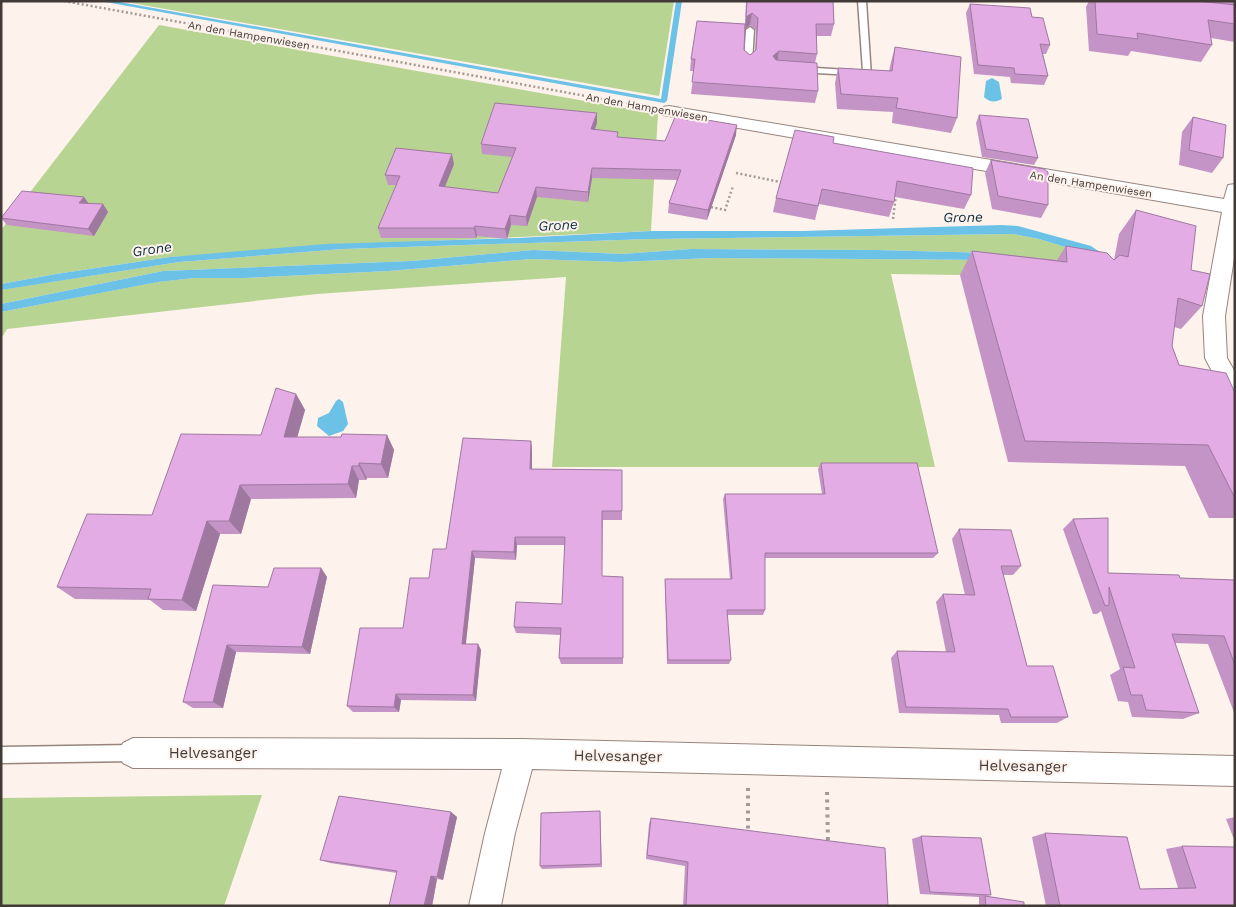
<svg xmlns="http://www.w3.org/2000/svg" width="1236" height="907" viewBox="0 0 1236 907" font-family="'Work Sans',sans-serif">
<rect width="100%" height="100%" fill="#fef2ec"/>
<g fill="#b8d493">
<path d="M120,1H674L659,96Z"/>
<path d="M159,25L658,114L651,231L431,241L170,257L56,274L1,284V230Z"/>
<path d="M1013,234L1039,239L1086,253L1088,267L992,253L877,250L691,249L622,254L533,250L411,261L163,271L1,304V290L12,288L179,262L343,249L650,239Z"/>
<path d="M712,258L989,260L960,275L891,274L935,467H552L566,277L317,294L7,329L1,339V312L157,282L194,278H244L389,271L531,259L620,262Z"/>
<path d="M262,795L224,906H1V798Z"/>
</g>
<g fill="#6cc1e7">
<path d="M992,78L999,82L1002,99C995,103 989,102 984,97L986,81Z"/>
<path d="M1002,225L1018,226L1091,246L1112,260V264L1187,291L1193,288L1200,290L1198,303L1189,298L1103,279L989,260L712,258L620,262L531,259L389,271L244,278H194L158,282L1,312V304L163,271L411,261L533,250L622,254L691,249L877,250L992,253L1087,266L1085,253L1039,239L1013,234L650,239L343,249L179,262L1,290V284L56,274L170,257L326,244L517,238L651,231H802Z"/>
<path d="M339,399L343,402L348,424L343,431L329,436L317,426L318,418L329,413L336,401Z"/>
</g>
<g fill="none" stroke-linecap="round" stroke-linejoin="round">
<path fill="#6cc1e7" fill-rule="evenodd" d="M100,1H114L661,99L676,1H682L667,101L664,103Z"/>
<defs>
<g id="lane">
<path d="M858,1H866L871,76L798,72V68L801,67L863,71Z"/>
<path d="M750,27L754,30L752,62L748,65L744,62L746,30Z"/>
<path d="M133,745L138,748L141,753L138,758L133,761L1,763V747Z"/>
</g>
<g id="street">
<path d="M669,106L1224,199L1228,185L1235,184V252L1225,316L1227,358L1235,372V403L1227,400L1205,358L1203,316L1222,212L663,115L660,111L663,107Z"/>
<path d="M133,738L521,739L1235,756V786L532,769L515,833L501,906H469L485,833L502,769L133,768L123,763L118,753L123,743Z"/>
</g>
</defs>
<use href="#lane" stroke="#97857c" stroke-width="3"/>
<use href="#street" stroke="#97857c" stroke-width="2"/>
<g stroke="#a49a95" stroke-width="2.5" stroke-dasharray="2 2.5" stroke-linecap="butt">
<path d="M64,1L646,107"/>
<path d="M736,173L785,183"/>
<path d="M711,207L725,210L733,186"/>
<path d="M893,219L896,194"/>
</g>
<g stroke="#a49a95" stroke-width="4" stroke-dasharray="3 4.5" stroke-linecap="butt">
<path d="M748,788V834"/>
<path d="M827,792L828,843"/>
</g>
<use href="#lane" fill="#fff" fill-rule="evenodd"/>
<use href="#street" fill="#fff" fill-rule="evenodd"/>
</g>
<g fill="#c394c5" fill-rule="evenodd">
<path d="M746,1H833L834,24L831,36H816L817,54L815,63L818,91L815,103L691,94L694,71H690L691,59L745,24ZM750,25L756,30L755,51L750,55L744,50L745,29Z"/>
<path d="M1089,1H1235V42L1211,38L1212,45L1201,62L1131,51L1128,56L1089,51L1086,7Z"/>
<path d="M970,4L1032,17L1050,45L1046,54H1043L1048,76L1044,85L1011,83L1010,77L974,74L966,13Z"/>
<path d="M895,47L957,118L951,133L892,123L893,112L837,109L835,83L838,68L889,71L891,62Z"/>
<path d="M979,115L1038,158L1034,165L982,157L976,123Z"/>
<path d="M1193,117L1223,158L1212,173L1179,165L1182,132Z"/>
<path d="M597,123L595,130L618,137L665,141L736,135L707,220L668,213L669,203L677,180L592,178L588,202L537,197L527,226L511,225L507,239L477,236L476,238H381L378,228L396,185H388L385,175L454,164L445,187L498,193L512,157L482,154L481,144Z"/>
<path d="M833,143L971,195L964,209L895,197L894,202L889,217L819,204L815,220L773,212L776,198Z"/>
<path d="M991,160L1048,205L1041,218L992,209L985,173Z"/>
<path d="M103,204L108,212L94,236L7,225L1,218Z"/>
<path d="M1136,210L1191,270L1202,306L1181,329L1174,327L1172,346L1179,365L1235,393V518H1209L1185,466L1008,462L960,275L972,251L1057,260L1066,246L1114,260L1119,234Z"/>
<path d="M296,394L305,410L297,437H341L387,435L394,450L388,478H367L366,480H359L356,498L251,499L241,534H220L196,611L163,610L150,600L75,599L57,587L152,515L261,435Z"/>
<path d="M531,441L532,450V469L622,470V520H603L602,576L623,577V664H561L559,658L560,635L516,633L514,627L562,604L565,545H517L516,560L475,558L466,644H478L481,650L476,701L401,700L399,712H353L347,706L403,628L429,578L446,549Z"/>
<path d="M821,463L938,553L933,558H765V610L763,615H727L731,660L729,664H667L665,584V579H730L723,499L725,494H822L818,469Z"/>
<path d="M1073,519L1108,573L1180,578L1235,580V715L1208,644L1175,643L1199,713L1183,719L1132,717L1128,702L1118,701L1110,675L1120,669L1101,611L1097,614H1093L1063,529Z"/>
<path d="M959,529L1021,566L1013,575H1003L1027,666L1068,717L1057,723H1001L999,715L899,713L891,658L897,651L946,652L936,602L943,594L965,595L952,539Z"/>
<path d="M321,568L327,577L310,654L236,652L223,708H193L183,702L268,587Z"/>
<path d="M600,811L602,867L542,869L540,866Z"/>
<path d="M451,812L457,817L443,880L437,879L432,906H389L397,873L330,863L320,860Z"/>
<path d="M1235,817V842L1226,819Z"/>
<path d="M651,818L888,906H683L685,866L646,859L649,824Z"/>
<path d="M1045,833L1140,889L1178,888L1166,849L1182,846L1235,906H1046L1032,837Z"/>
<path d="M921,836L991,895L985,896L1024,906H979V897L920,894L912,839Z"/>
</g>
<g fill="#9f78a0">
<path d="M752,13L750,25L745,29L746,17Z"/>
<path d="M779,51L777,63L773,56Z"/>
<path d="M597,113V123L591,139V129Z"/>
<path d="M737,125L736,135L707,220L708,210Z"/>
<path d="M452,154L454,164L441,196L439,186Z"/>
<path d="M592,168V178L588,202V192Z"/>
<path d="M536,187L537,197L527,226L526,217Z"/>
<path d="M84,197L89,204L79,203Z"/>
<path d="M103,204L108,212L94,236L88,229Z"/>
<path d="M510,215L511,225L507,239L505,229Z"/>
<path d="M475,226L477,236L476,238L474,228Z"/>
<path d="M296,394L305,410L293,452L284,437Z"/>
<path d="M387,435L394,450L388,478L381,464Z"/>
<path d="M531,441L532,450V478L530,469Z"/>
<path d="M359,463L367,478L366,480L359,466Z"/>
<path d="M352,466L359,480L356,498L348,484Z"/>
<path d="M240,485L251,499L241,534L229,521Z"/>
<path d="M207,521L220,534L196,611L182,600Z"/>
<path d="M515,537L517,545L516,560L514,552Z"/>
<path d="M472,551L475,558L465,650L462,644Z"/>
<path d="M321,568L327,577L310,654L302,647Z"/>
<path d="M478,644L481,650L476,701L473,695Z"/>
<path d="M227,645L236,652L223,708L213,702Z"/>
<path d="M396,694L401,700L399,712L394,707Z"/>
<path d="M451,812L457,817L443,880L437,877Z"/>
<path d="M431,876L437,879L432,906H424Z"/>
</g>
<g fill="#e3ace5" stroke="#9f78a0">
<path d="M747,1H833L834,24H816L817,54L779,51L773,56L776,60L817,63L818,91L692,82L695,59H691L697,21L745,24L744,50L750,55L756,50L758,18L752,13L746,17Z"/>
<path d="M1095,1H1198L1235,5V24L1208,20L1212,45L1137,33L1138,39L1097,34Z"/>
<path d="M970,4L1030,8L1032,17L1043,18L1050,45L1040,44L1048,76L1015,74L1014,68L978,65Z"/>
<path d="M895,47L961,57L957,118L896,108L898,98L841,94L838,68L892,71Z"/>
<path d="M495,103L597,113L591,129L618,132L617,137L665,141L675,117L688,120L689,117L737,125L708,210L669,203L681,170L592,168L588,192L536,187L526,217L510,215L505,229L475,226L474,228H378L400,176L385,175L396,148L452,154L439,186L498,193L516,148L481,144Z"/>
<path d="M979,115L1028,119L1038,158L986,149Z"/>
<path d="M1193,117L1226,125L1223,158L1189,150Z"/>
<path d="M795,130L834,137L833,143L973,168L971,195L897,181L894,202L822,189L818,206L776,198Z"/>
<path d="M991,160L1044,169L1048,172V205L998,196Z"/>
<path d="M22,191L84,197L79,203L103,204L88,229L1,218Z"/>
<path d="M1136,210L1196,226L1191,270L1210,274L1202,306L1178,298L1172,346L1179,365L1226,373L1235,393V498L1208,445L1025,441L972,251L1067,262L1066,246L1107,253L1114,260L1120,255L1128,257Z"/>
<path d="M276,388L296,394L284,437H341L342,434L387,435L381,464L359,463V466H352L348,484L240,485L229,521H207L182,600L148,599L151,589L57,587L87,514L152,515L181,434L261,435Z"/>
<path d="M463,438L531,441L530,469L622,470V511H602V576L623,577V658H559L561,628L514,627L516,602L562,604L565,537H515L514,552L472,551L462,644H478L473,695L396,694L394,707L347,706L360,628H403L410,578H429L433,549H446Z"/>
<path d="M821,463H917L938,553H765V610H727L731,660H668L665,579H732L725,494H825Z"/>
<path d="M1108,518V573L1179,575L1180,578L1235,580V665L1224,636L1172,634L1199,713L1146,710L1142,695H1131L1123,667L1135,668L1109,587V605L1105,606L1073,519Z"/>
<path d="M959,529L1011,530L1021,566H1001L1027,666H1053L1068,717H1011L1008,709L906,707L897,651L955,652L943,594L975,595Z"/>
<path d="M274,568H321L302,647L227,645L213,702H183L213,585L268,587Z"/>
<path d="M339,796L451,812L437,877L431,876L424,906H389L397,871L320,860Z"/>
<path d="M600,811L601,864L540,866L541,813Z"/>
<path d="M651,818L885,848L888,906H686L688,862L647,855Z"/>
<path d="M1045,833L1127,837L1140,889L1196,888L1182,846L1235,847V906H1060Z"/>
<path d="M921,836L981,838L991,895L930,892Z"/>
<path d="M985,896L1024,902V906H986Z"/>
</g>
<g text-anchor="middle" stroke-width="4" stroke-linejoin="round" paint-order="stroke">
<g font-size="11" fill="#423a36" stroke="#fef2ec">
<text transform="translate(249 35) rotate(10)" y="4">An den Hampenwiesen</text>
<text transform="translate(647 107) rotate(10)" y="4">An den Hampenwiesen</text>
<text transform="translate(1091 184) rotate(9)" y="4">An den Hampenwiesen</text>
</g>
<g font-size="14" font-style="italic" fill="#083040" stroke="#fef2ec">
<text transform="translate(963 217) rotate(-1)" y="5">Grone</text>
<text transform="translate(558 225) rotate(-3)" y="5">Grone</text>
<text transform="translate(152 249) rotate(-8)" y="5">Grone</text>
</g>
<g font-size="15" fill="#423a36" stroke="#fef2ec">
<text x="213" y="758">Helvesanger</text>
<text transform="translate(618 756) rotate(1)" y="5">Helvesanger</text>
<text transform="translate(1023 766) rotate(1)" y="5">Helvesanger</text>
</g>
</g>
<rect width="1236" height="907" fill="none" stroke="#423a36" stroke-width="5"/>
</svg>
